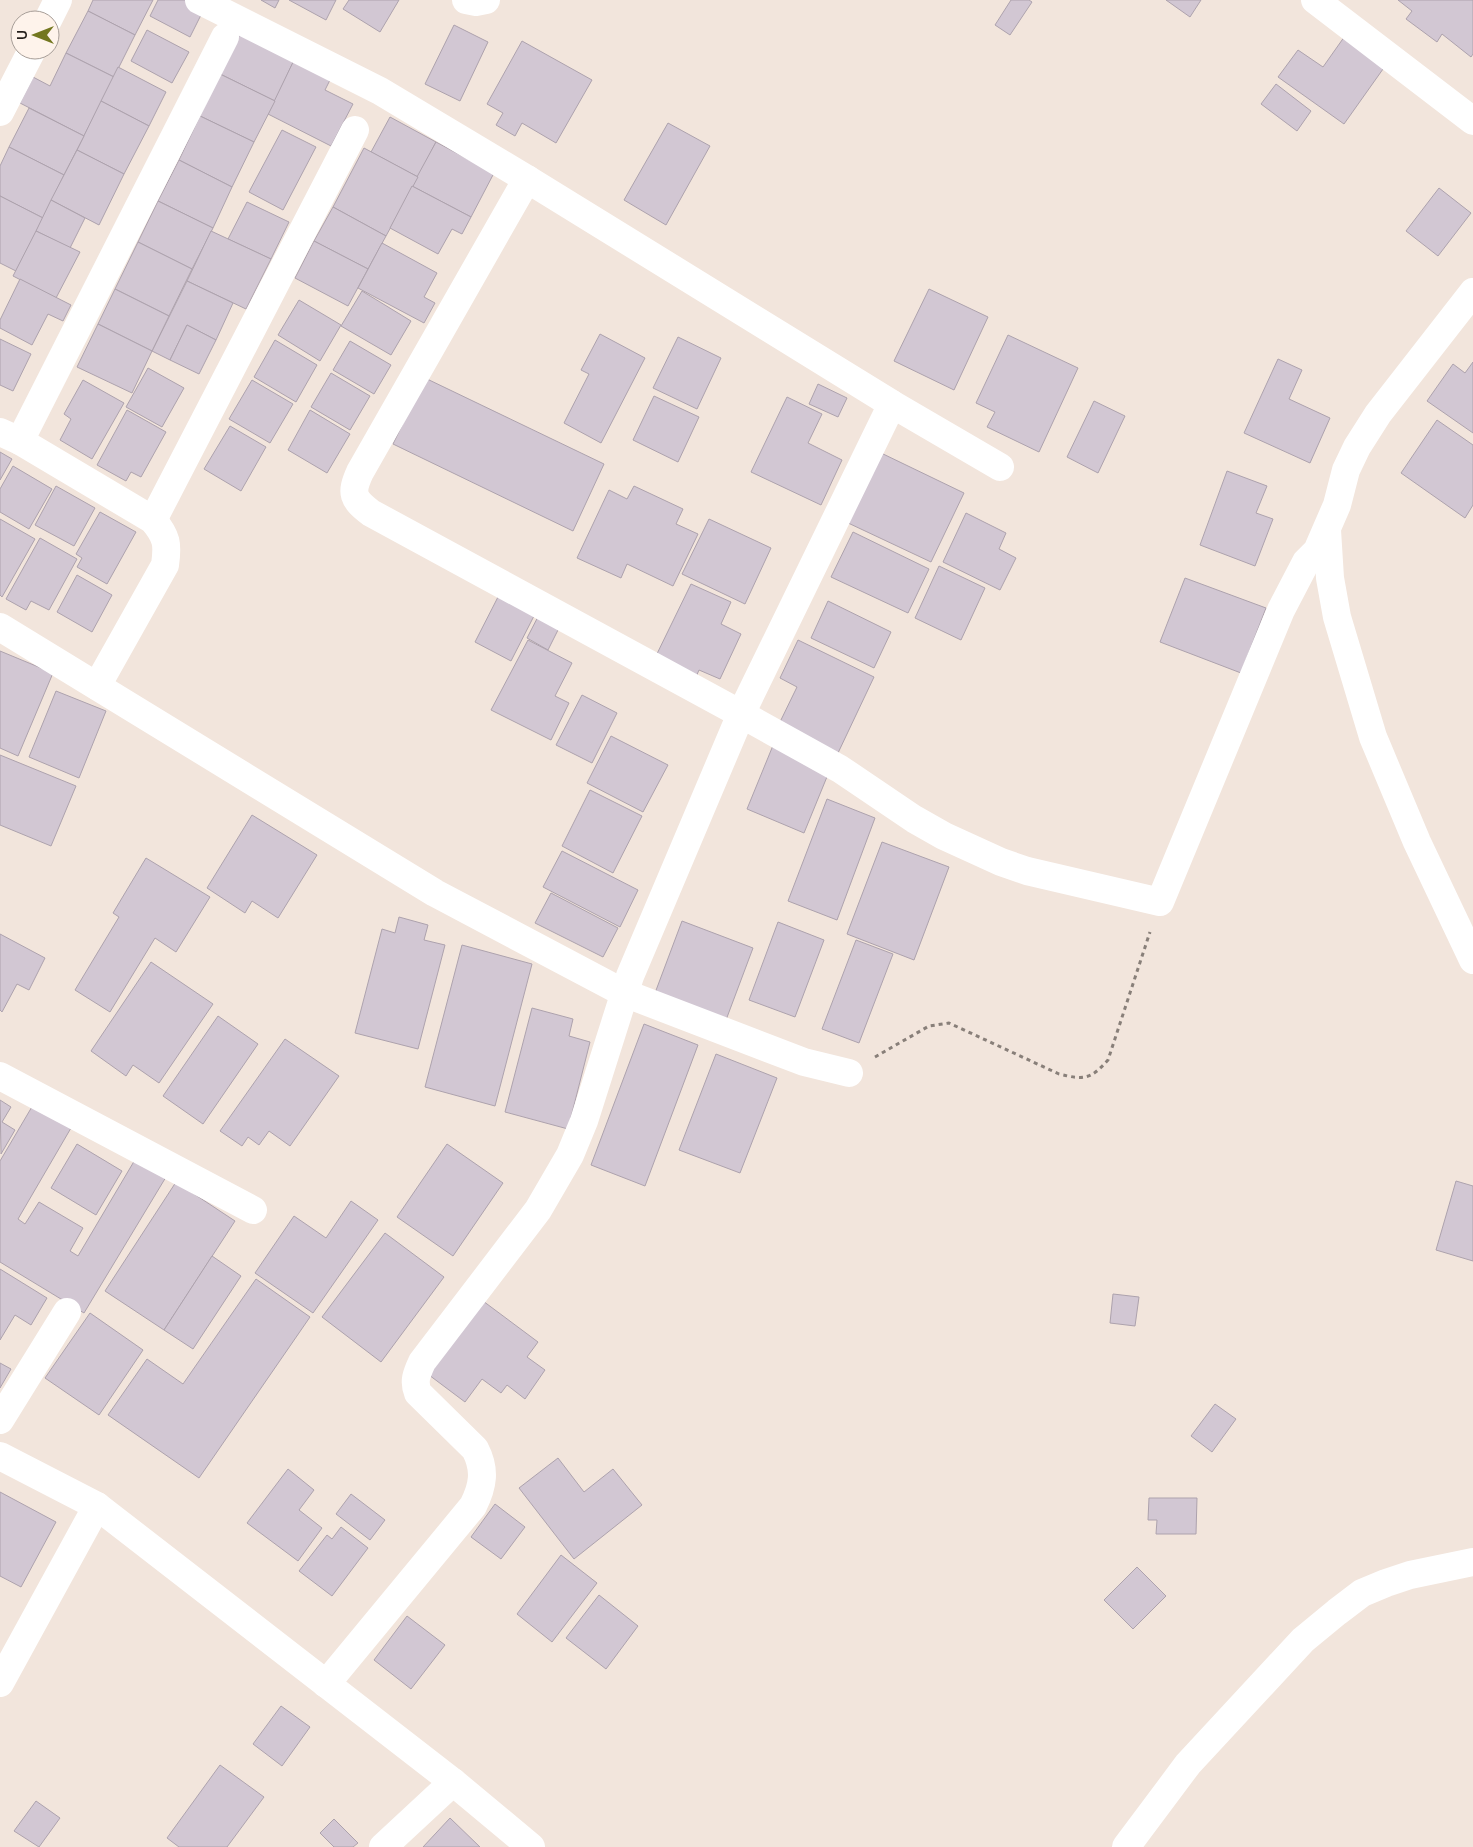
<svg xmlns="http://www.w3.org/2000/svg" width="1473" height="1847" viewBox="0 0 1473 1847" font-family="Cabin,sans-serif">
<rect width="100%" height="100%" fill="#f2e5dc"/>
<g fill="#d2c7d3" stroke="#ada2ad">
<path d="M93,0H153L135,35L88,11Z"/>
<path d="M158,0H197L206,5L190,37L150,16Z"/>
<path d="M261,0H279L275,8Z"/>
<path d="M289,0H336L326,20Z"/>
<path d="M349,0H399L380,32L343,9Z"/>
<path d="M1011,0H1029L1032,2L1010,35L995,25Z"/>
<path d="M1166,0H1201L1190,17Z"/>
<path d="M1398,0H1473V54L1471,57L1442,34L1437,42L1406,19L1412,11Z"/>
<path d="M88,11L135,35L114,77L66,53Z"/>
<path d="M454,25L488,42L460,101L425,84Z"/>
<path d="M147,30L189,52L172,83L131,61Z"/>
<path d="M242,30L296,56L275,101L220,74Z"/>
<path d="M1347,33L1388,62L1344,124L1278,77L1298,50L1323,67Z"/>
<path d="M522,41L592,80L556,143L522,123L515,136L496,125L503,113L487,104Z"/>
<path d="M66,53L114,77L84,136L20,103L33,77L50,86Z"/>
<path d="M296,56L333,74L325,90L353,104L331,146L268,114Z"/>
<path d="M118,67L166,92L149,126L101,101Z"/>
<path d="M220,74L275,101L254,142L200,116Z"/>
<path d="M1276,84L1311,111L1297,131L1261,104Z"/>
<path d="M101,101L149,126L124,174L77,150Z"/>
<path d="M29,108L84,136L64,175L9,147Z"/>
<path d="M200,116L254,142L232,187L179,160Z"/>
<path d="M390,117L436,142L418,177L371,152Z"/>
<path d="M668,123L710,146L666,225L624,200Z"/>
<path d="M282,130L316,147L283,210L249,192Z"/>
<path d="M436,142L494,173L471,217L412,186Z"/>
<path d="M9,147L64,175L43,218L0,196V166Z"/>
<path d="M364,148L418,177L386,236L333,207Z"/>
<path d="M77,150L124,174L99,225L51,200Z"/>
<path d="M179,160L232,187L213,228L158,201Z"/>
<path d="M412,186L471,217L462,234L452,229L438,254L390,228Z"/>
<path d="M1439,188L1471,213L1438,256L1406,231Z"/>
<path d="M0,196L43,218L16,271L0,263Z"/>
<path d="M51,200L85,218L70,248L36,231Z"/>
<path d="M158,201L213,228L192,269L138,242Z"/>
<path d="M247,202L289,222L271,259L228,239Z"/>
<path d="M333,207L386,236L368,269L314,241Z"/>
<path d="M36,231L80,252L56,298L13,276Z"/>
<path d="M211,231L271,259L246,309L187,281Z"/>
<path d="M314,241L368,269L348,306L295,278Z"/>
<path d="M138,242L192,269L169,316L115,289Z"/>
<path d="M382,243L437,273L424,297L435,303L424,323L358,288Z"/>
<path d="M20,279L71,305L63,321L48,314L32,345L0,328V320Z"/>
<path d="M187,281L233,303L216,340L187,325L170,360L152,351Z"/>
<path d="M115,289L169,316L152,351L98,324Z"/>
<path d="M929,289L988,317L954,390L894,361Z"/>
<path d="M362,291L411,321L391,355L341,326Z"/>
<path d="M299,300L341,325L320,361L278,335Z"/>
<path d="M98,324L152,351L132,393L77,367Z"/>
<path d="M187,325L216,340L199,374L170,360Z"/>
<path d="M600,334L645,358L601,443L564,423L589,374L581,370Z"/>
<path d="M1008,335L1078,368L1039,452L987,427L995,412L976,403Z"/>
<path d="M678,337L721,358L697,409L653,388Z"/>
<path d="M0,339L31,354L13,391L0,385Z"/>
<path d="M275,340L317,365L296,402L254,377Z"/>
<path d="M350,341L391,365L374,394L333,370Z"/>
<path d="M1278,359L1302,370L1289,399L1330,418L1310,463L1244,433Z"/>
<path d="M1473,362V433L1427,401L1453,364L1465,373Z"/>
<path d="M148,368L184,388L162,427L126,407Z"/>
<path d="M331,373L370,396L350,430L311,407Z"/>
<path d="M425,378L604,464L573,531L393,444Z"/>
<path d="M83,380L124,403L92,459L60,440L71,419L64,414Z"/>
<path d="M252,380L293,404L270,443L229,419Z"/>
<path d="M818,384L847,398L838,417L809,404Z"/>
<path d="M654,396L699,417L678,462L633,440Z"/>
<path d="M787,397L822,414L808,443L842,460L821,505L751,472Z"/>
<path d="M1094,401L1125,416L1098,473L1067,457Z"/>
<path d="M127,410L166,432L141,477L131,472L126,481L97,465Z"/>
<path d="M310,410L350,434L327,473L288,450Z"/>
<path d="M1437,420L1473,445V505L1465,518L1401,473Z"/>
<path d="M230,426L266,447L241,491L204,469Z"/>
<path d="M0,452L12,459L0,480Z"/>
<path d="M879,452L964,493L931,562L846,522Z"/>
<path d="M13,466L52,489L29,529L0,512V489Z"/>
<path d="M1227,471L1267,486L1256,513L1273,519L1255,566L1200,545Z"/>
<path d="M56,486L95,508L74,546L35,525Z"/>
<path d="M634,486L683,509L676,524L698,534L673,586L627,564L621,578L577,558L609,490L627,499Z"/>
<path d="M100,512L136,532L107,584L77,567L82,558L76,554Z"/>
<path d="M966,513L1006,533L999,549L1016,558L1000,590L943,562Z"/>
<path d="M0,519L35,539L2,597L0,595Z"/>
<path d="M709,519L771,548L745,604L682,574Z"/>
<path d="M853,532L929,569L908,613L831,577Z"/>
<path d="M40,538L77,559L49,610L31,601L26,610L6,599Z"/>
<path d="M939,566L985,588L961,640L915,618Z"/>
<path d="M77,575L112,595L92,632L57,612Z"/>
<path d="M1185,578L1266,608L1241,673L1160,642Z"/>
<path d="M691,584L731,602L721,624L741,634L720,679L699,670L693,684L652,664Z"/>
<path d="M499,595L535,614L511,661L475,642Z"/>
<path d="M828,601L891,632L874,668L811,638Z"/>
<path d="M542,609L563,620L548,650L527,638Z"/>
<path d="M528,640L572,663L555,696L569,703L551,740L491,710Z"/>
<path d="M798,640L874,677L838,753L779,724L797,687L780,678Z"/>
<path d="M0,651L53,673L18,756L0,748Z"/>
<path d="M56,691L106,711L79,778L29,757Z"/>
<path d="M582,695L617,713L592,763L556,745Z"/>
<path d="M611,736L668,765L643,812L587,783Z"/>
<path d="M774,743L831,767L804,833L747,809Z"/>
<path d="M0,755L76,786L51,846L0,825Z"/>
<path d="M590,790L642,816L613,873L562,846Z"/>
<path d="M827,799L875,818L837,920L788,901Z"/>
<path d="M252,815L317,855L278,918L252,901L245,913L207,888Z"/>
<path d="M882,842L949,867L914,960L847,934Z"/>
<path d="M562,851L638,890L620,927L543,887Z"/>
<path d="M146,858L210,897L176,952L155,938L110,1012L75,990L119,917L113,913Z"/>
<path d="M551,893L618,928L603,957L535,923Z"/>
<path d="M399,917L428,925L424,940L445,945L418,1049L355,1033L382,929L395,933Z"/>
<path d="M682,921L753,948L726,1020L655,993Z"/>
<path d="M778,922L824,940L795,1017L749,1000Z"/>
<path d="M0,934L45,958L29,990L17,984L2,1012L0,1010Z"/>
<path d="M856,940L893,954L859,1043L822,1029Z"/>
<path d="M462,945L532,964L495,1106L425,1087Z"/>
<path d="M151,962L213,1004L159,1083L133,1065L126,1076L91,1051Z"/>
<path d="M532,1008L573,1019L569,1036L590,1042L568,1129L505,1112Z"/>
<path d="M218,1016L258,1044L203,1124L163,1096Z"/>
<path d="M644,1024L698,1045L645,1186L591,1165Z"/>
<path d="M285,1039L339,1076L290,1146L269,1131L259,1145L248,1137L242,1146L220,1131Z"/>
<path d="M716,1054L777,1078L740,1173L679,1150Z"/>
<path d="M0,1100L11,1107L2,1122L15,1130L1,1154Z"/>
<path d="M33,1105L71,1128L18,1219L25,1224L39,1202L83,1228L70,1251L78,1256L136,1158L166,1177L84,1313L0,1262V1161Z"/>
<path d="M77,1144L122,1171L96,1215L51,1188Z"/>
<path d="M447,1144L503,1183L453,1256L397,1217Z"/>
<path d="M1456,1181L1473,1186V1261L1436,1250Z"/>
<path d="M176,1182L235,1221L164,1330L105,1291Z"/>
<path d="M351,1201L378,1220L313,1313L255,1273L294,1216L326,1238Z"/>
<path d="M385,1233L444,1277L381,1362L322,1317Z"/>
<path d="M212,1256L241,1276L193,1349L164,1330Z"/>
<path d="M0,1269L47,1298L31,1325L15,1315L0,1340Z"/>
<path d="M256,1279L310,1317L199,1478L108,1415L147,1359L183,1384Z"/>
<path d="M1113,1294L1139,1297L1135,1326L1110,1323Z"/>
<path d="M483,1301L538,1342L527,1357L545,1370L525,1399L507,1385L501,1393L482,1379L465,1402L429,1375Z"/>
<path d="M90,1313L143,1350L99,1415L45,1378Z"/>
<path d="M0,1363L11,1369L0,1388Z"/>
<path d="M1215,1404L1236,1419L1212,1452L1191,1436Z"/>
<path d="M558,1458L584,1492L613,1469L642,1505L574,1559L519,1488Z"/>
<path d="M288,1469L314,1490L299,1510L322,1528L298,1561L247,1523Z"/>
<path d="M0,1492L56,1522L21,1587L0,1576Z"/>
<path d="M351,1494L385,1520L370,1540L336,1514Z"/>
<path d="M1149,1498H1197L1196,1534H1156L1157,1520H1148Z"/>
<path d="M495,1504L525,1527L501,1559L471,1537Z"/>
<path d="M341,1527L368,1548L332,1596L299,1571L327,1535L332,1539Z"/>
<path d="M561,1555L597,1583L552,1642L517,1614Z"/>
<path d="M1137,1567L1166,1596L1133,1629L1104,1600Z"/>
<path d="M599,1595L638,1626L606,1669L566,1638Z"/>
<path d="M407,1616L445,1645L411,1689L374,1660Z"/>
<path d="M281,1706L310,1727L282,1766L253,1744Z"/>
<path d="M220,1765L264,1797L227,1847H179L167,1838Z"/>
<path d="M36,1801L60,1818L39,1847L14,1831Z"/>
<path d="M450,1818L480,1847H423Z"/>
<path d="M334,1819L358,1843L353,1847H334L320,1833Z"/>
</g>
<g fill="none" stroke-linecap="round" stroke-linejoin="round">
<path stroke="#887f79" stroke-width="3" stroke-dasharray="4 4" stroke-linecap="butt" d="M875,1057L929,1026L949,1023L1059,1074C1084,1080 1090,1080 1108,1060L1150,932"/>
<g stroke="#fff" stroke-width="28">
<path d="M199,0L380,91L527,179L892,404L1000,467"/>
<path d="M466,0L476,2L486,0"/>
<path d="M1315,0L1473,121"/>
<path d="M48,20L58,0"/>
<path d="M0,112L32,50"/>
<path d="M527,179L360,472C350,494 353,499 371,513L741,714L840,769L914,819L944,836L1001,862L1027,871L1160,902L1281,610L1306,562L1317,551L1337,505L1346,470L1357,447L1378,414L1473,292"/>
<path d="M0,432L20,441L153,520C167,537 168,544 165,565L97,686"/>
<path d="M20,441L225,37"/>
<path d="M153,520L355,130"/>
<path d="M1327,530L1330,578L1337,617L1373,737L1417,842L1473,960"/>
<path d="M0,627L435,893L624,993L804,1062L849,1073"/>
<path d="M0,1076L253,1210"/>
<path d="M0,1420L67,1312"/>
<path d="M0,1456L97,1506L453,1782L531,1847"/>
<path d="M0,1683L97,1506"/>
<path d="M326,1684L473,1506C483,1486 486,1470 475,1449L418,1393C413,1381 417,1373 422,1362L538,1210L570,1155L584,1121L630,976L741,714L892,404"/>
<path d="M383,1847L453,1782"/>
<path d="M1126,1847L1188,1764L1303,1640L1337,1612L1362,1593L1386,1583L1410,1575L1473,1562"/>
</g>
</g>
<g transform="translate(35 35) rotate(270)"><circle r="24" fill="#fef3eb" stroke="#a79e98"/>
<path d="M0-4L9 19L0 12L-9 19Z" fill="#73771f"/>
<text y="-8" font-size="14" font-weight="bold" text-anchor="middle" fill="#241f1b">U</text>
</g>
</svg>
